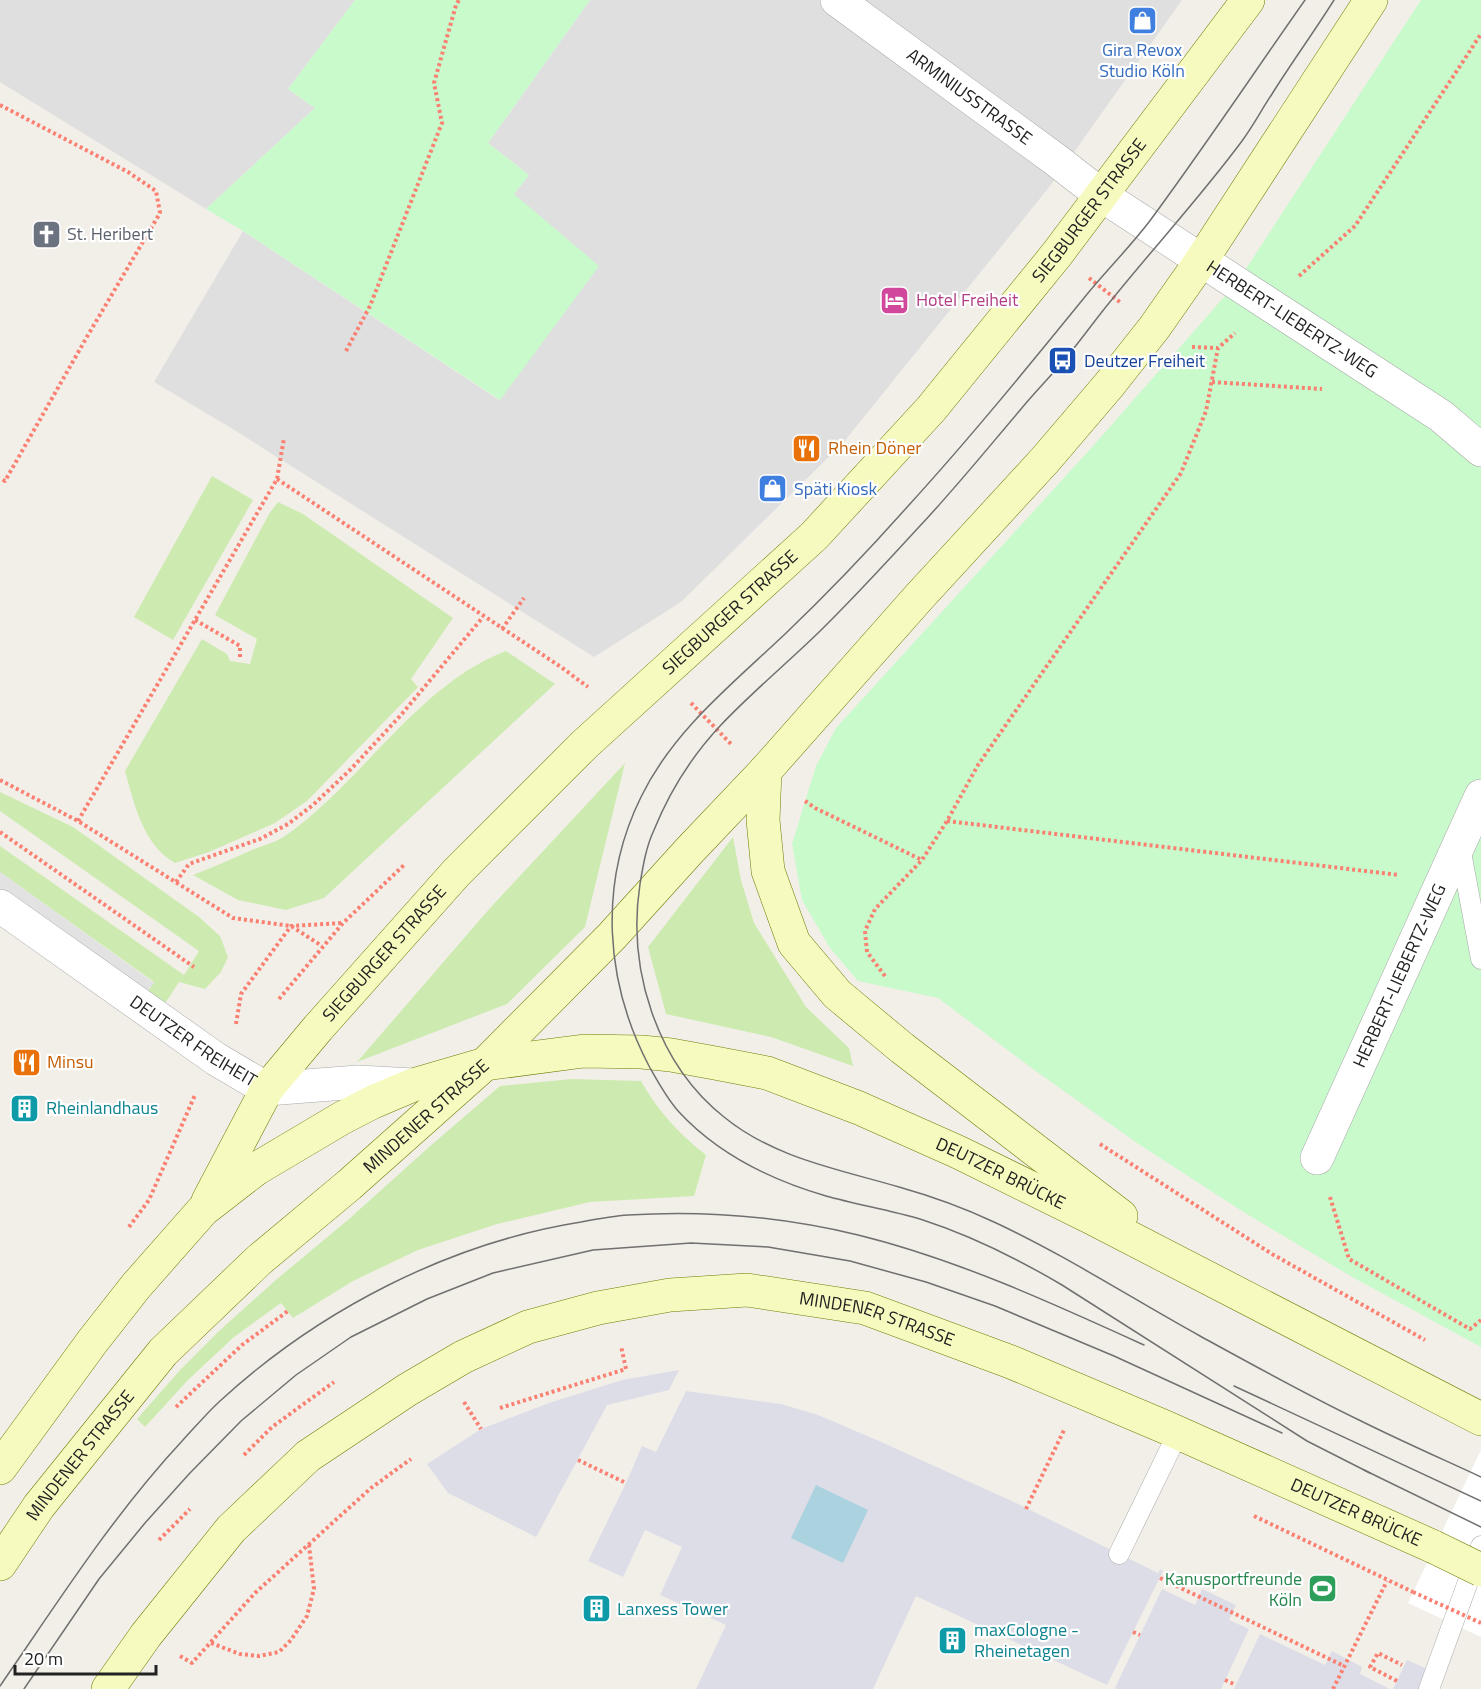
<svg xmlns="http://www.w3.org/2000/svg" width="1481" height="1689" viewBox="0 0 1481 1689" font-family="'Titillium Web',sans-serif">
<rect width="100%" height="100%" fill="#f2efe9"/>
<g fill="#e0dfdf">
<path d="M0,0H355L288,89L315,108L206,209L0,82Z"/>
<path d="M590,0H1182L1050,186L843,443L681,602L594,657L231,428L154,382L243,231L499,400L514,194L529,175L488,143Z"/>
</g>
<g fill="#cdebb0">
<path d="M212,476L253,500L173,640L134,617Z"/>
<path d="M278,502L303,514L453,618L411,679L418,687L307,801L275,823L250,834L209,852L175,863C143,845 134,803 125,771L202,639L227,654L230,661L250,664L257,639L215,615L269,514Z"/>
<path d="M506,651L555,684L324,898L286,910L238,900L193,875C213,867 232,859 252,850C262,846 273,843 282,838C361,785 416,685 506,651Z"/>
<path d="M625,763L585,927L507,1004L357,1062L490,908Z"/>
<path d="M0,792L73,827L199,917L220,936L228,957L221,972L205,989L179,982L162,1008L145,995L154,982L0,872V846L184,975L199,951L0,811Z"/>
<path d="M733,837L741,880L754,923L806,1007L849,1048L853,1066L771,1037L666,1014L648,947Z"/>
<path d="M572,1079L641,1081C658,1111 679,1134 706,1155L694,1196L590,1202L497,1224L418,1250L353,1281L293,1318L281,1303L234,1337L188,1380L145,1427L137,1419L181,1369L219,1331L277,1279L349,1219L429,1147L500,1086Z"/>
</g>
<g fill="#c8facc">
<path d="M355,0H590L488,143L529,175L514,194L599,266L500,400L243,231L206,209L315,108L288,89Z"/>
<path d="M1421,0H1481V1347L1354,1278L1245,1213L1137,1143L1033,1069L938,998L858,981L830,948L802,900L792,844L816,766L836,728L1093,446L1238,281Z"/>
</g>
<path fill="#e2e2e2" d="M0,872L154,983L145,995L0,892Z"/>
<g fill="#dddde8">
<path d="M679,1370L669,1390L607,1405L536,1537L448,1493L427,1464L481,1429L549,1403L622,1380Z"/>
<path d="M686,1391L781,1404L818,1415L879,1441L1014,1502L1158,1573L1161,1569L1163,1571L1107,1685L916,1596L873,1689H696L726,1625L660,1595L682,1547L645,1530L623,1577L588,1561L626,1483L642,1446L656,1452Z"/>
<path d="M1162,1589L1195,1605L1202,1589L1236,1605L1229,1620L1249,1629L1221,1689H1117L1115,1688Z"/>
<path d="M1260,1634L1325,1665L1332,1651L1362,1667L1360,1674L1390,1689H1234Z"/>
<path d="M1407,1660L1432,1671L1424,1689H1393Z"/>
</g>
<path fill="#aad3df" d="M816,1485L868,1510L843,1563L791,1538Z"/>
<path fill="#fff" d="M1481,1450V1637L1408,1603Z"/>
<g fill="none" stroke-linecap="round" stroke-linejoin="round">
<defs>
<g id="lane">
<path d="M1460,847L1481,959"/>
<path d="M1119,1554L1178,1433"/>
<path d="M1429,1689L1481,1546"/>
</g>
<g id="street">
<path id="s1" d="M837,0L1056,160L1101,195L1441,416L1481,450"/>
<path id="s2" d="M0,906L216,1059L267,1089L358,1082L413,1085"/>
<path id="s3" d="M1317,1158L1481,796"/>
</g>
<g id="secondary">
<path d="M765,771L763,820L768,871L794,943L837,994L902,1048L1121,1216"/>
<path id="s4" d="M208,1201L267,1089L318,1028L456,873L585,744L814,536L931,409L1057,254L1248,0"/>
<path id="s5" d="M0,1468L92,1342L136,1286L203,1210L256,1169L342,1118L373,1102L413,1085L485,1064L584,1051L642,1052L671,1055L715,1063L767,1073L859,1108L958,1152L1090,1217L1481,1419"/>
<path id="s6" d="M0,1564L39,1506L163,1352L259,1260L349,1185L485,1064L612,936L689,851L765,771L919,597L1045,460L1109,385L1154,328L1201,261L1371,0"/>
<path id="s7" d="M108,1689L146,1635L231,1529L308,1456L407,1390L463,1357L528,1327L598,1308L670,1295L747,1290L865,1308L1011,1362L1165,1427L1434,1547"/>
</g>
</defs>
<use href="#lane" stroke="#a9a9a9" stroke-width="21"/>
<use href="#street" stroke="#a9a9a9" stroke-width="34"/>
<use href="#secondary" stroke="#707d05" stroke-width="34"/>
<g stroke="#fa8072" stroke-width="4" stroke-dasharray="3 3" stroke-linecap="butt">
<path d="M0,105L128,172L156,191L160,213L88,335L5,481L0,478"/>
<path d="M1299,276L1355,226L1481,34"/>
<path d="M1089,278L1121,303"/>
<path d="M1192,347L1218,348"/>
<path d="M346,351L370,306L442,123L434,83L456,5L459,0"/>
<path d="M1212,382L1322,389"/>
<path d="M277,479L561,667L588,687"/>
<path d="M195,620L240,646V658"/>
<path d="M502,629L524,598"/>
<path d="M691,703L732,745"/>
<path d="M0,780L78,821L233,918L291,926L322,946"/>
<path d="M805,801L815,808L922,860"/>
<path d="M78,821L277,479L284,438"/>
<path d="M947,821L1399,875"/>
<path d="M0,832L194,967"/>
<path d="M176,882L189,864L260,839L288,824L313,805L351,769L401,715L483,617"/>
<path d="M885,976L867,952L865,931L875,909L922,860L947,821L978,765L1181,473L1206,411L1218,348L1235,333"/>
<path d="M279,999L343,923L404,865"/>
<path d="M236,1024L241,994L291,926L342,923"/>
<path d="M1100,1144L1272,1254L1425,1340"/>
<path d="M1330,1197L1349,1259L1470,1329L1481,1320"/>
<path d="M129,1227L149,1200L195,1095"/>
<path d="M464,1402L481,1429"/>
<path d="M176,1407L242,1345L288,1311"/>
<path d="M500,1408L626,1369L621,1346"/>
<path d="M244,1455L272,1427L334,1382"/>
<path d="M578,1460L626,1483"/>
<path d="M1026,1509L1065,1428"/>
<path d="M1254,1516L1413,1592"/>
<path d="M159,1540L190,1509"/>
<path d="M1160,1578L1344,1666"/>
<path d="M1133,1632L1140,1635"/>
<path d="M211,1643L240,1654L259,1656L279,1652L291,1640L307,1616L314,1589L309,1545"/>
<path d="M180,1656L192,1663L255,1593L371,1488L411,1459"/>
<path d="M1225,1680L1236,1685"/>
<path d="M1397,1681L1370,1667L1378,1653L1402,1665"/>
<path d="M1333,1689L1387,1581"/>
</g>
<use href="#lane" stroke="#fff" stroke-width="20"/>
<use href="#street" stroke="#fff" stroke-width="33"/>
<use href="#secondary" stroke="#f7fabf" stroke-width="33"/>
<g stroke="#707070" stroke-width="1.5">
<path d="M1305,0C1253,74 1203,149 1149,222C1129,248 1105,272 1084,298C1027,368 970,438 909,505C869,550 827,594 784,635C731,685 673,731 641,797C598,884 605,982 649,1066C658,1082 667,1099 679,1112C718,1154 771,1180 826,1196C858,1205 891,1210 923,1220C972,1236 1018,1259 1062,1285L1307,1441L1370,1473"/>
<path d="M1334,0C1314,32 1292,62 1272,94C1262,109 1253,126 1242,141C1202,195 1156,245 1114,297C1097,317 1082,339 1065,359C1051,376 1035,392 1021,409C987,449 954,490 918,528C885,564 852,600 817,634C785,665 750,694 720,726C692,756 669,793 654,830C646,847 643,866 640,884C627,968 656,1063 724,1117C774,1158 838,1169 899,1187C931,1196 964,1208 994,1222C1065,1255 1131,1298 1200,1336C1253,1365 1305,1394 1359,1420C1399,1440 1440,1458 1481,1477"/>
<path d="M1234,1386L1481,1501"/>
<path d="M1364,1470L1481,1527"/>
<path d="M0,1686C58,1602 113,1515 183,1440C195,1427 207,1413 220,1401C319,1310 449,1243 581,1222C597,1219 613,1216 628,1215C705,1210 783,1217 858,1235C956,1259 1052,1303 1144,1345"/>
<path d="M24,1689L99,1579L145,1523L189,1474L241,1421L296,1375L351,1337L427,1299L493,1273L593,1250L691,1243L768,1247L850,1261L926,1282L995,1306L1114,1356L1282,1433"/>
</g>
<defs>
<path id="secondary-bridge" d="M1434,1547L1481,1570"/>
</defs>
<use href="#secondary-bridge" stroke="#707d05" stroke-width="34" stroke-linecap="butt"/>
<path stroke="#fa8072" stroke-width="4" stroke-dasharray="3 3" stroke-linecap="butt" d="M1413,1592L1481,1623"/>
<use href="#secondary-bridge" stroke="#f7fabf" stroke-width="33"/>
</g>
<defs>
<symbol id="shop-square" viewBox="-11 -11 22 22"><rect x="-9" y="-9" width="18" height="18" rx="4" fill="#3f7fe0" stroke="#fff"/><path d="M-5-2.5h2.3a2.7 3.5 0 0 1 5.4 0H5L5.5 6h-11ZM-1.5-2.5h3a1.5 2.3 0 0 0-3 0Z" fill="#fff"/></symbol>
<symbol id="church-square" viewBox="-11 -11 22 22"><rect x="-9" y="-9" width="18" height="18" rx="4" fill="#6b7280" stroke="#fff"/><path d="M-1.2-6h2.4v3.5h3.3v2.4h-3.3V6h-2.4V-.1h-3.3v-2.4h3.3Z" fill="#fff"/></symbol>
<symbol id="hotel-square" viewBox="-11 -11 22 22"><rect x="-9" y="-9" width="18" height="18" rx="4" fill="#d1479c" stroke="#fff"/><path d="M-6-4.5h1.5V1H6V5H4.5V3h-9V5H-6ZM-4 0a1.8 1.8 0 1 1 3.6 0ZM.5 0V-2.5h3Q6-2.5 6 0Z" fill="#fff"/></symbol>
<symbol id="bus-square" viewBox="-11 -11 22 22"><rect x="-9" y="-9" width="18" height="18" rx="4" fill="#1a4fb4" stroke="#fff"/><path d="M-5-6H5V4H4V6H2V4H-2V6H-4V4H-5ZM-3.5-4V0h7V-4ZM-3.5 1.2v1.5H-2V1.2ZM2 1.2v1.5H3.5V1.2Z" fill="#fff"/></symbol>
<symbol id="restaurant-square" viewBox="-11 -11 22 22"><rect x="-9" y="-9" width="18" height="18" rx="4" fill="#e8710a" stroke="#fff"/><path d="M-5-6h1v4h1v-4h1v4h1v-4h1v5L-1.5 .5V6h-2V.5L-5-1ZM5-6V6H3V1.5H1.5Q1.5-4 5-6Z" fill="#fff"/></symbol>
<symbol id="building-square" viewBox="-11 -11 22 22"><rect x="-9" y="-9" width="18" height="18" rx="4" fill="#0f9aa8" stroke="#fff"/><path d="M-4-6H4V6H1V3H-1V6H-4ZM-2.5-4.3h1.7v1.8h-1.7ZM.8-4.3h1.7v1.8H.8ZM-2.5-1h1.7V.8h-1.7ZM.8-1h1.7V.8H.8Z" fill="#fff"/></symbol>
<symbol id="stadium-square" viewBox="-11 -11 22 22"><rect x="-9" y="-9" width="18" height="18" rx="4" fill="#2e9e5b" stroke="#fff"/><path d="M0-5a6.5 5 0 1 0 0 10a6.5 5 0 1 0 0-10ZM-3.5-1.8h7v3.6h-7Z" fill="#fff"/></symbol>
</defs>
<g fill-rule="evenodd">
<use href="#shop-square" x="1126" y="4" width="33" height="33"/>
<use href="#church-square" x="30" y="218" width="33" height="33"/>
<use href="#hotel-square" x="878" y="284" width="33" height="33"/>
<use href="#bus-square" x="1046" y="344" width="33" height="33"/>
<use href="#restaurant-square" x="790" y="432" width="33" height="33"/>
<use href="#shop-square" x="756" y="472" width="33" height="33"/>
<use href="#restaurant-square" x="10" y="1046" width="33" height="33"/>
<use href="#building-square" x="8" y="1092" width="33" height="33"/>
<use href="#stadium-square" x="1306" y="1572" width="33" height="33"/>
<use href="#building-square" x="580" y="1592" width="33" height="33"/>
<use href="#building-square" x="936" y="1624" width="33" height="33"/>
</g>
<g text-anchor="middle" stroke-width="4.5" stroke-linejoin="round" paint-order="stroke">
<g font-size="18" fill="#366cbe" stroke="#fff">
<text x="1142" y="56">Gira Revox<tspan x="1142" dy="21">Studio Köln</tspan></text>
<text x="794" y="495" text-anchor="start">Späti Kiosk</text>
</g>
<g font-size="18" fill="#222" stroke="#fff">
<text dy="6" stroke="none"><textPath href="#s1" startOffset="164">ARMINIUSSTRASSE</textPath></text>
<text dy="6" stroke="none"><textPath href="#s4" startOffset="1332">SIEGBURGER STRASSE</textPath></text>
<text dy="6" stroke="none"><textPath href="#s1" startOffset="556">HERBERT-LIEBERTZ-WEG</textPath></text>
<text dy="6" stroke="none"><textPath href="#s4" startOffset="792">SIEGBURGER STRASSE</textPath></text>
<text dy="6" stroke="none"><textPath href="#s4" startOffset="306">SIEGBURGER STRASSE</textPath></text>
<text dy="6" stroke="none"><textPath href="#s3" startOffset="200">HERBERT-LIEBERTZ-WEG</textPath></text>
<text dy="6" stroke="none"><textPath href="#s2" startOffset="236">DEUTZER FREIHEIT</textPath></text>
<text dy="6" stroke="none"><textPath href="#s6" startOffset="621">MINDENER STRASSE</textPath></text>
<text dy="6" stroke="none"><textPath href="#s5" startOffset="1188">DEUTZER BRÜCKE</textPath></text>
<text dy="6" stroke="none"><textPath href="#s7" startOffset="920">MINDENER STRASSE</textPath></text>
<text dy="6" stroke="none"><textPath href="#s6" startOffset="135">MINDENER STRASSE</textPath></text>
<text dy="6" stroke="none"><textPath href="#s7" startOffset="1438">DEUTZER BRÜCKE</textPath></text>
</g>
<g font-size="18" fill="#5b616d" stroke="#fff" text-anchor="start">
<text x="67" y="240">St. Heribert</text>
</g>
<g font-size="18" fill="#b23c85" stroke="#fff" text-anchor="start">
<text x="916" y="306">Hotel Freiheit</text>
</g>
<g font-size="18" fill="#164399" stroke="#fff" text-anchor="start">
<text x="1084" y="367">Deutzer Freiheit</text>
</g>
<g font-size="18" fill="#c56008" stroke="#fff" text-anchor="start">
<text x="828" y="454">Rhein Döner</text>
<text x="47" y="1068">Minsu</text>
</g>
<g font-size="18" fill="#0d838f" stroke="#fff" text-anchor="start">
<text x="46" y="1114">Rheinlandhaus</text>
<text x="617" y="1615">Lanxess Tower</text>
<text x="974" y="1636">maxCologne -<tspan x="974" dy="21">Rheinetagen</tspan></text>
</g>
<g font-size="18" fill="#27864d" stroke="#fff" text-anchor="end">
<text x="1302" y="1585">Kanusportfreunde<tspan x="1302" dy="21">Köln</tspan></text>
</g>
</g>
<path d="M15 1665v9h141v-9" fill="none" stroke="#222222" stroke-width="3"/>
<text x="24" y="1665" font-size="18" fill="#222222" stroke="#ffffff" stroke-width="4.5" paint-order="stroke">20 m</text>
</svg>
